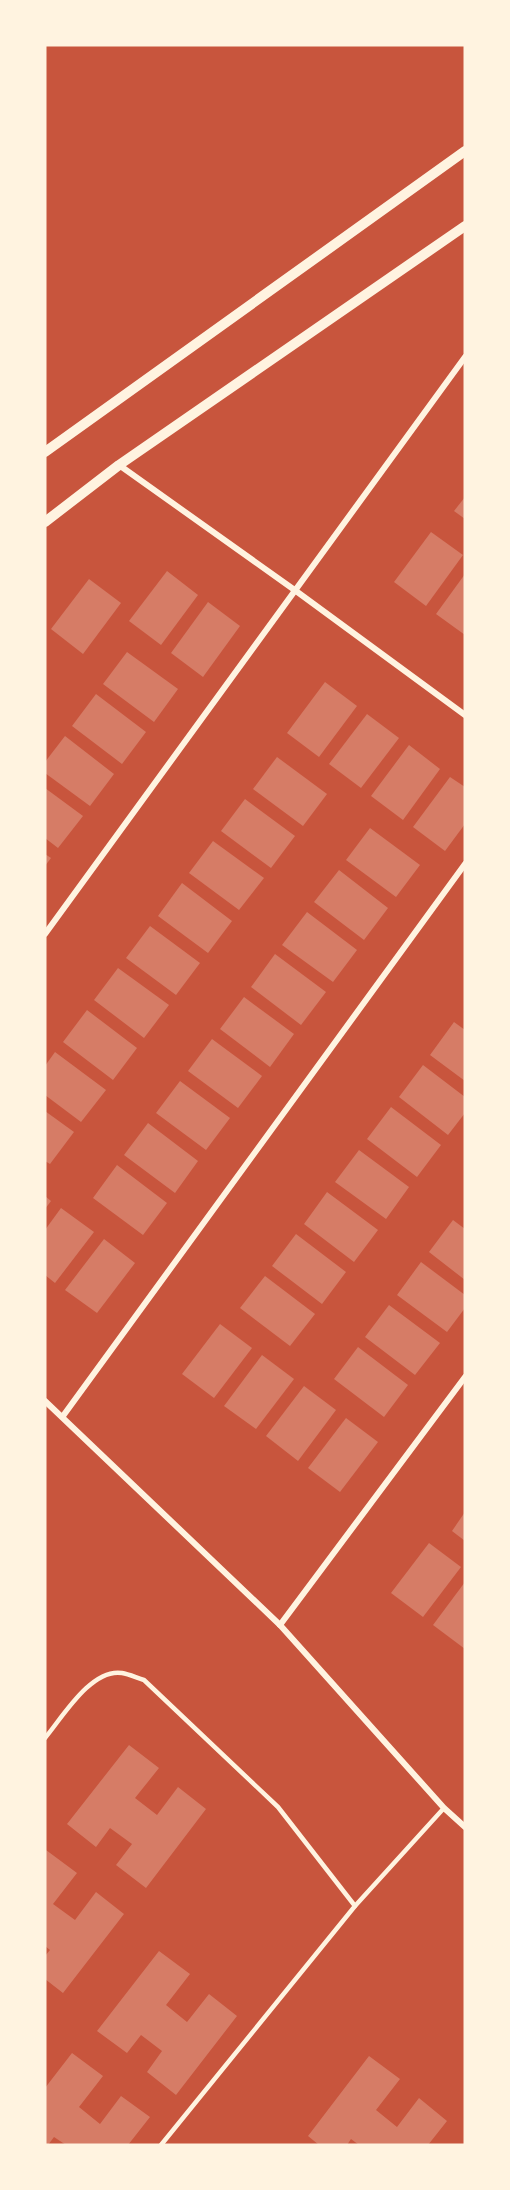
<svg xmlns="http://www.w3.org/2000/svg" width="510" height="2190" viewBox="0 0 510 2190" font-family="Arial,sans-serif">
<rect width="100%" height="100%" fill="#c8553d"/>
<g fill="#d67c66">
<path d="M465,497V519L454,511Z"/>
<path d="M431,532L463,555L426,606L394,582Z"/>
<path d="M167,571L198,595L161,645L129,621Z"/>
<path d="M465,574V635L436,614Z"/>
<path d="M89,579L121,603L83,654L51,629Z"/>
<path d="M208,602L240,626L203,677L171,653Z"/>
<path d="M127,652L178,689L154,722L103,684Z"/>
<path d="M325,682L357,706L319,757L287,733Z"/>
<path d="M96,694L146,732L122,764L72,726Z"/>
<path d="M367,714L399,738L361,788L329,764Z"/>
<path d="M65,736L114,774L90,806L45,773V762Z"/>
<path d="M409,745L440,769L403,820L371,796Z"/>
<path d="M277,757L327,794L303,826L253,789Z"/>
<path d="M450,777L465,787V824L445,851L413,827Z"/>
<path d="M45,788L83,816L58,848L45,838Z"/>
<path d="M245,799L295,836L271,868L221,831Z"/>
<path d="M370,828L420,865L396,897L346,860Z"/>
<path d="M213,841L264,878L239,910L189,873Z"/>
<path d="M45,854L51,858L45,866Z"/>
<path d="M339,870L388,908L364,940L314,902Z"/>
<path d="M182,883L232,921L208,953L158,916Z"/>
<path d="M307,912L357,950L333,982L282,945Z"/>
<path d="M150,926L200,963L176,995L126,958Z"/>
<path d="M275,954L326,992L301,1025L251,987Z"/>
<path d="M118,968L169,1005L144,1038L94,1000Z"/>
<path d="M244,997L294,1034L270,1067L220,1029Z"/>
<path d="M87,1010L137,1048L113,1080L63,1042Z"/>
<path d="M454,1022L465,1030V1081L430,1055Z"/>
<path d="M212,1039L262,1076L238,1108L188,1071Z"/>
<path d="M55,1052L106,1090L81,1122L45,1095V1066Z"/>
<path d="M423,1065L465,1097V1113L448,1135L399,1097Z"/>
<path d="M180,1081L230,1118L206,1150L156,1113Z"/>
<path d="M391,1107L441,1145L417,1177L367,1139Z"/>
<path d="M45,1111L74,1132L50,1164L45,1161Z"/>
<path d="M148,1123L198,1161L175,1193L124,1155Z"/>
<path d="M359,1150L409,1187L386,1219L335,1182Z"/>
<path d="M117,1165L167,1203L143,1235L93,1198Z"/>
<path d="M327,1192L378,1230L354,1262L304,1224Z"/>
<path d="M45,1196L51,1201L45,1209Z"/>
<path d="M61,1208L94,1232L55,1283L45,1275V1230Z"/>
<path d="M453,1220L465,1229V1280L429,1252Z"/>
<path d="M296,1234L346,1272L322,1304L272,1266Z"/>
<path d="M104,1239L135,1263L97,1313L65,1290Z"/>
<path d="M421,1262L465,1295V1308L447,1332L397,1295Z"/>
<path d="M265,1276L315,1314L290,1346L240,1308Z"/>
<path d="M389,1305L440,1343L415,1375L365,1337Z"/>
<path d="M220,1324L252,1348L214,1398L182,1374Z"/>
<path d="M358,1347L408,1385L384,1417L334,1379Z"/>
<path d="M262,1355L294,1379L256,1429L224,1406Z"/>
<path d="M304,1386L336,1410L298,1461L266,1436Z"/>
<path d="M346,1418L378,1442L340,1492L308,1468Z"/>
<path d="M465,1512V1541L452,1531Z"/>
<path d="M429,1543L461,1567L423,1617L391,1593Z"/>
<path d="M465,1582V1649L433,1625Z"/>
<path d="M129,1745L159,1768L135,1798L157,1815L178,1787L206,1809L146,1888L116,1865L132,1844L110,1828L96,1847L67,1824Z"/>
<path d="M46,1850L77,1873L53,1904L75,1920L96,1892L124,1914L63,1993L45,1979V1956L50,1950L45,1946Z"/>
<path d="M159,1951L190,1974L166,2005L187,2022L209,1994L237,2016L176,2095L147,2072L162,2051L141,2035L127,2053L97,2031Z"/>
<path d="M72,2053L103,2076L79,2107L100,2124L121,2096L150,2117L128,2145H66L54,2137L48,2145H45V2088Z"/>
<path d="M369,2056L400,2079L376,2110L397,2127L419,2098L447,2121L428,2145H359L351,2139L347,2145H319L308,2136Z"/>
</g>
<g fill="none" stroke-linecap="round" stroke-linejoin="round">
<g stroke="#fff3e0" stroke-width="4.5">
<path d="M45,1738C62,1718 91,1668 122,1673C129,1674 137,1678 144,1680L278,1807L355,1906"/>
<path d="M161,2145L355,1906L444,1808"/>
</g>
<g stroke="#fff3e0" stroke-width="6">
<path d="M119,465L296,591L465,715"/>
<path d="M45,934L465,357"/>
<path d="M45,1401L280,1625L444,1808L465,1827"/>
<path d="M63,1416L465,864"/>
<path d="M280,1625L465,1377"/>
</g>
<g stroke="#fff3e0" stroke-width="10">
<path d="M45,452L465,151"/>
<path d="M45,522L119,465L465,226"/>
</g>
</g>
<rect width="510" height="2190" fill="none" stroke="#fff3e0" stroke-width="93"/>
</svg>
